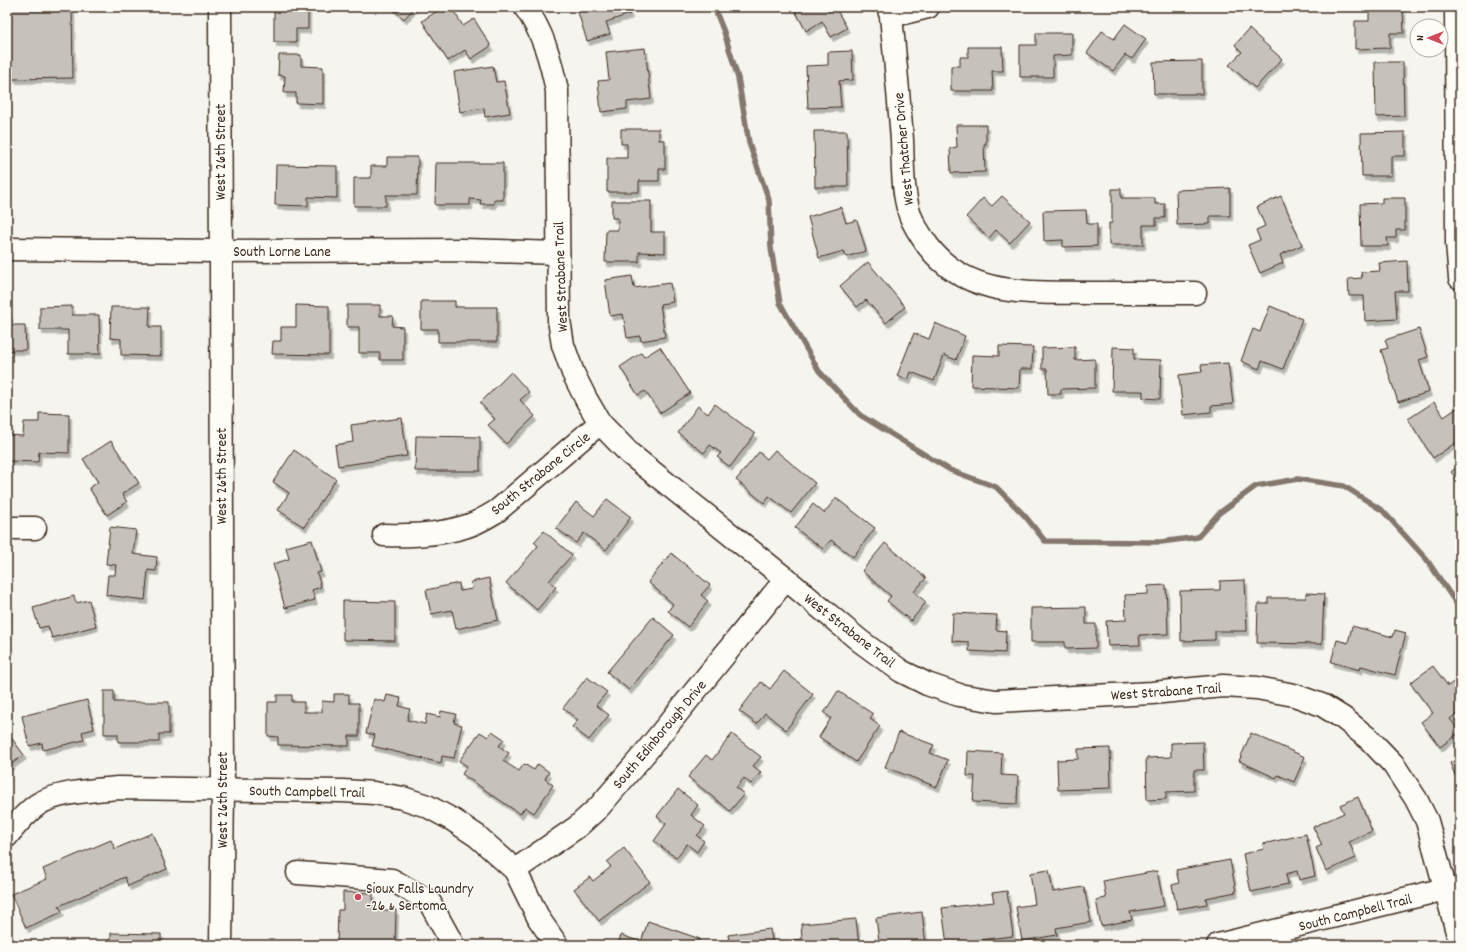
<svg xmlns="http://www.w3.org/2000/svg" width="1467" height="952" viewBox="0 0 1467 952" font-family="Dekko,sans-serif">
<defs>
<filter id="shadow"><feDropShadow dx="2.5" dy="4.5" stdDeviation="0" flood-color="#0004"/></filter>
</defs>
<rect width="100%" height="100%" fill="#f5f4ee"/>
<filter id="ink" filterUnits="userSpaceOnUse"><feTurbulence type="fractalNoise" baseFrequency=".025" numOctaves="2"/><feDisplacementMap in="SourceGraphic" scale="8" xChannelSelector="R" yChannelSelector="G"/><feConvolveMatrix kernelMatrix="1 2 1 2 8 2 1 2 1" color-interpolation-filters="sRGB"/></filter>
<g filter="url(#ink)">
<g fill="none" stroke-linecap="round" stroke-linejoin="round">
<path stroke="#84786e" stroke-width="5.5" d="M714,7L724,32L738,78L749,143L769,200L771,248L780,303L819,371L860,415L950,470L996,487L1025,516L1045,541L1161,542L1198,537L1218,514L1256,486L1298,479L1344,486L1383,511L1427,560L1460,609"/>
</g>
<g fill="#c7c1bb" stroke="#3b2a1e" filter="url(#shadow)">
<path d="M7,7H72L73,78L14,79L7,71Z"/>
<path d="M274,7H308V29H296V42H274Z"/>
<path d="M391,7H415L404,19Z"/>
<path d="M443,7H451L463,26L474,19L491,46L471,59L465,50L448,61L422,21Z"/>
<path d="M584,7H627L630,14L606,22L610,34L587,41L577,9Z"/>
<path d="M793,7H835L847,28L831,37L822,21L806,31Z"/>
<path d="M1403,9L1404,33H1390V48L1355,49V21H1369V10Z"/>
<path d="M1125,24L1146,39L1132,59L1125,55L1113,71L1087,53L1102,31L1114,39Z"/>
<path d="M1249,29L1282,59L1255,88L1229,65L1242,52L1235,45Z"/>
<path d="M1036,33H1072V55L1053,56V77H1020V45H1036Z"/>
<path d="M968,47H1002L1003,71H992L993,91H951V66H960V57H968Z"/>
<path d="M645,48L651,99L627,102V109L601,112L598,81L609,80L606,52Z"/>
<path d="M852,51L853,80L839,81L841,107L808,108L806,66L828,65V52Z"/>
<path d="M279,55H301V66L323,67V104L296,103V93H284L285,76L278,75Z"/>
<path d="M1202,61V94H1154L1153,62Z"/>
<path d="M1375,62H1403L1404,116L1376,117Z"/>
<path d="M493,66L496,82L504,81L510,113L485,117L484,108L460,112L454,72Z"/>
<path d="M956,125H986V144H984L985,172L951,173L950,148L957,147Z"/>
<path d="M621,129H659V140H665V169H659V181H639V192H607V158H627V144H621Z"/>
<path d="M814,131H847L848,187H815Z"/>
<path d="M1405,132V156H1391V176H1362L1361,133Z"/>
<path d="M387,157H418L417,195H386V206H354V178H371V166H387Z"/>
<path d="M436,163H503V200H494V204H480L481,200L470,199V205H435Z"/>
<path d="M276,165L337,166V198L308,197V206L275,205Z"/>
<path d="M1230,188V216H1210V224L1177,225L1176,190Z"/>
<path d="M1112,189H1121V198H1155V204H1165V218H1156V225H1143V245H1109V223H1112Z"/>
<path d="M1002,196L1030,221L1010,243L996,230L989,238L966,217L983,198L992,206Z"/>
<path d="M1281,196L1302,245L1280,255L1283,263L1260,273L1248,245L1260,240L1256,230L1265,226L1257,207Z"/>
<path d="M1382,198H1405V230H1396V238H1387L1388,246H1361L1360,204L1382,203Z"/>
<path d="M612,201H651V232H665V253L639,252V262H605L606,230H618V218H612Z"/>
<path d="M841,207L846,223L857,220L866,251L846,257L844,251L819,258L808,217Z"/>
<path d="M1086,210L1087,224H1097V246L1063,247V240L1044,241L1043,211Z"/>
<path d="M1407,261L1408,291H1395L1397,319L1365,321L1364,296H1349L1348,279L1362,278L1361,272L1380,271L1379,263Z"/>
<path d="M868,262L905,307L886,323L866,300L857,307L840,286Z"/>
<path d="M632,276L634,288L670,283L673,302L660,304L665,337L641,341L640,336L627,338L623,314L610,316L605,280Z"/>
<path d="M421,301H455V307H497V342H438V329H421Z"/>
<path d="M296,305L329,306V355L272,354L273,341H281V327H296Z"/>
<path d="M347,305H380V316H393L392,326L403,327V360H380V353H359V327H347Z"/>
<path d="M72,306V315H99L100,354H68V330H40V307Z"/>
<path d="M1270,306L1302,319L1283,369L1262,361L1259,369L1241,361L1253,329L1260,332Z"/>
<path d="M111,307H150L149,327H161V356L121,355V339L110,338Z"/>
<path d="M7,314H10V325H25L26,350H7Z"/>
<path d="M935,323L965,336L956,360L944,355L934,381L911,372L908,380L897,376L914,333L929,339Z"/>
<path d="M1419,329L1428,357L1419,360L1429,392L1398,402L1381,350L1388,348L1385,340Z"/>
<path d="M999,346L1033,347L1032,369H1020L1019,388L971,386L972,355L999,356Z"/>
<path d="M660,347L690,393L660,413L645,391L638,395L620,367L641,353L644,357Z"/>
<path d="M1075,347V360L1095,359V388L1061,389V394H1048L1047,369H1042V348Z"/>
<path d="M1113,347L1134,348V359L1161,360L1160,399L1143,398V391H1112Z"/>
<path d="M1228,363L1233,404L1211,406V412L1183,415L1179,375L1202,372L1201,365Z"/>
<path d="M511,372L529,392L520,400L535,416L506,444L488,425L495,419L480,403Z"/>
<path d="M1434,402L1444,417L1460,406V440L1433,458L1408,419Z"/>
<path d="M715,404L755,434L730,467L717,457L721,453L710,445L704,453L678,433L698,406L708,414Z"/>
<path d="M39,413L69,414V453L39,452L38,462L8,461V435L23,436L24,422H39Z"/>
<path d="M402,418L407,456L338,466L335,445L353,442L351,425Z"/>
<path d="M416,436L480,437V471H415Z"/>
<path d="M111,441L139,483L122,494L127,502L107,515L89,488L98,482L83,459Z"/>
<path d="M294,450L336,479L304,527L278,510L289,493L273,482Z"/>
<path d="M775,450L815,483L791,513L769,496L764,503L736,480L759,452L767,459Z"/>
<path d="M1460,464V483L1451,472Z"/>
<path d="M836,498L875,528L853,557L831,540L823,549L795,528L813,504L824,513Z"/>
<path d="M607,499L631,517L606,550L584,533L576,543L556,528L576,502L594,516Z"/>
<path d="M110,527L136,530L133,554L157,557L156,571L148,570L145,600L106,595L108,575H115L116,565L106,564Z"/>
<path d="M544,531L572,555L549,581L556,587L537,610L506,583L538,546L534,542Z"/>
<path d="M312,540L321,572L317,573L321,587L312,590L315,600L285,608L273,564L289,559L286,547Z"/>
<path d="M885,543L926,578L914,592L926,602L911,621L887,601L891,596L862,571Z"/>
<path d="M671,553L710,585L701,595L708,601L688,627L668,611L673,604L648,582Z"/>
<path d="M489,578L498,620L456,629L452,610L431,614L426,590L459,583L460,591L472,589L471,582Z"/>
<path d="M1245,580L1247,631H1215V640L1181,641L1180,591L1220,590V581Z"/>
<path d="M1166,585L1168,634L1139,635L1140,645L1108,646L1106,621L1126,620L1125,595L1148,594V586Z"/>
<path d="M1306,593L1324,594L1322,644L1257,643L1258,604H1268V598H1306Z"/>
<path d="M74,596L76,603L89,600L96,626L52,638L48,626L39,628L33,608Z"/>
<path d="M343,601L395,602V641L343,640Z"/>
<path d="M7,602H10L9,628H7Z"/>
<path d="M1086,607V624H1096V648L1065,649V642H1031V608Z"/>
<path d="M953,613L997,615L996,630L1006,631L1005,653L969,651V642L952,641Z"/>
<path d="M653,617L674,635L629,690L607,672Z"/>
<path d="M1352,626L1393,637L1395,630L1406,633L1395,675L1361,666L1360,670L1331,662L1337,640L1348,643Z"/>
<path d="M1433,666L1448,686L1456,680L1460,685V711L1450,719L1460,732L1440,747L1421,722L1433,713L1410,683Z"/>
<path d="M784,671L813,694L786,730L765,713L757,724L739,711L761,682L770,689Z"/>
<path d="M587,677L607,692L596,705L609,715L589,740L572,727L578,720L563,708Z"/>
<path d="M104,691H114V702H169V734H159V742H118V734H104Z"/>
<path d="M838,691L873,714L870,719L880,726L856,762L819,737L831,718L824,713Z"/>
<path d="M334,694H349V703H359V736H349V746L278,745V737L268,736V702H277V695H292V702H304V712H322V701L334,702Z"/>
<path d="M387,695L401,698L399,706L410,709L407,720L425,724L427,714L440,717L441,711L456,714L454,723L462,725L454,758L442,756L441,763L372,746L375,735L366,733L374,699L385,702Z"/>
<path d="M87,700L94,729L82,732L84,740L43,750L42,743L29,746L22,716Z"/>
<path d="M492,731L504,739L499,746L509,753L503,761L519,771L524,764L534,770L538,764L549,772L545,779L553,785L534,813L525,807L520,814L462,774L467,766L459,761L480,732L488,737Z"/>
<path d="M7,732L24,755L7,767Z"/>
<path d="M899,732L934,745L930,753L948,760L937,787L885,767Z"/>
<path d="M1251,733L1305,757L1294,782L1278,775L1276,778L1239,761Z"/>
<path d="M732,734L761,757L753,766L761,772L751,784L744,778L736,788L744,794L730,811L688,777L706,755L712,760Z"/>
<path d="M1203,742L1204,770H1194V791L1166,792V799L1147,800L1146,758L1171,757V743Z"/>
<path d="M1110,748L1111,788L1058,790L1057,760L1078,759V749Z"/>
<path d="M968,751L1002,753L1001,775L1018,776L1017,804L973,802L975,776H967Z"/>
<path d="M1460,758V787L1450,763Z"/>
<path d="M678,789L698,805L691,815L705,826L697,836L704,841L697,852L687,844L676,858L654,841L666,824L657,816Z"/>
<path d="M1358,797L1372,831L1349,842L1356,858L1326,871L1316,848L1322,845L1313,827L1344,813L1340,805Z"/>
<path d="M152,833L167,869L128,886L125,877L59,906L62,912L26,928L11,894L47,879L43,869L111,840L115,849Z"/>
<path d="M1306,834L1315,876L1299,880L1297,871L1286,874L1288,884L1251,892L1243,854L1264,849L1263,844Z"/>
<path d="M624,848L650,882L599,921L574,889L590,877L593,881L611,867L607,862Z"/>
<path d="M1230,860L1236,892L1206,898L1207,904L1177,909L1172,885L1179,883L1176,870Z"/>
<path d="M1049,870L1053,892L1084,887L1091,922L1056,928L1057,935L1022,941L1016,907L1035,904L1030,873Z"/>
<path d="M1157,871L1164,906L1130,912L1132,920L1101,926L1096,900L1106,898L1103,881Z"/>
<path d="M1007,891L1013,936L978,940L979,945H947L942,908L994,902L992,893Z"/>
<path d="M343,892L373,893V910H396L395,945H337L338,910H343Z"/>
<path d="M922,912L926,945H871L870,943L879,941L876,918Z"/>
<path d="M856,919L859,945H793V940L802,939L801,924Z"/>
<path d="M648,921L700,939L698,945H618L621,935L641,942Z"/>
<path d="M770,929L773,945H730L728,935Z"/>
<path d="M111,933L161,934V945H111Z"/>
</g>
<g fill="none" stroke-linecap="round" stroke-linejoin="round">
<defs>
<g id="minor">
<path d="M525,7C543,32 551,61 557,91L559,320L563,345L573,373L586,399L600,423L630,454L786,579L860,641L901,671L927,684L959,695L996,701L1152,693L1223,686L1257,688L1294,695L1322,705L1343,718L1369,739L1393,764L1416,799L1427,821L1460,943"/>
<path d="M888,7L891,16C895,57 899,99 902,140C903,164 902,191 910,215C914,226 921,236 928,246C967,298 1030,292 1089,293C1124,293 1159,293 1195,293"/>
<path d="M1456,7L1457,243L1460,278"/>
<path d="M891,16L928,7"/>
<path d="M7,249L221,251L464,250L558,253"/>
<path d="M7,528H35"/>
<path d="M384,535C410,536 438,535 464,527C476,524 487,517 497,511L600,423"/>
<path d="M7,836C16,825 25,813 37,805C55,792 96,790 118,788L343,791L374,793L403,798L427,806L453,820L477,836L515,870L539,919L557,945"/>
<path d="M515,870L577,827L599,807L645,753L786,579"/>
<path d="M298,873L392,880L429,901L453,945"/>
<path d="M1218,945L1445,889"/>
</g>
<path id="major" d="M220,7L223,789L221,945"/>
</defs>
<use href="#minor" stroke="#3b2a1e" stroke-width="25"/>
<use href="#major" stroke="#3b2a1e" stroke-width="25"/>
<use href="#minor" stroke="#fdfcf7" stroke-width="22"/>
<use href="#major" stroke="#fdfcf7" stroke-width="22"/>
</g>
</g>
<circle fill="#d1495b" stroke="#fdfcf7" stroke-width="1.5" cx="358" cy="897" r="4"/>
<g text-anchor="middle" stroke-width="3" stroke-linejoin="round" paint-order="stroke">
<g font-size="15" fill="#3b2a1e" stroke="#fdfcf7">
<text transform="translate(903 149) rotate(-95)" y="5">West Thatcher Drive</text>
<text transform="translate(220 152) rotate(-90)" y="5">West 26th Street</text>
<text x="282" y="256">South Lorne Lane</text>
<text transform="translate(560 277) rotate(-92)" y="5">West Strabane Trail</text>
<text transform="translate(540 473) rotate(-39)" y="5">South Strabane Circle</text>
<text transform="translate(221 476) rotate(-90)" y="5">West 26th Street</text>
<text transform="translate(850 630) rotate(38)" y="5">West Strabane Trail</text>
<text transform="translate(1166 691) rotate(-4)" y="5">West Strabane Trail</text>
<text transform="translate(659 734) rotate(-50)" y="5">South Edinborough Drive</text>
<text transform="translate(307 791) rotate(1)" y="5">South Campbell Trail</text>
<text transform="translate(222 800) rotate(-90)" y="5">West 26th Street</text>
<text transform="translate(1355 912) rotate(-14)" y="5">South Campbell Trail</text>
</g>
<g font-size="15" fill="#3b2a1e" stroke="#fdfcf7" text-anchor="start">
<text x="366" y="893">Sioux Falls Laundry<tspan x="366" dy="17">-26 &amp; Sertoma</tspan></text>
</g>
</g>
<rect width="1467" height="952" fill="none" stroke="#fdfcf7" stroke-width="24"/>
<rect x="12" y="12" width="1443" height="928" fill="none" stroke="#3b2a1e" stroke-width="1.5" filter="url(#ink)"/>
<g transform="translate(1429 38) rotate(270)"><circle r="19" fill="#fdfcf7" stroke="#afa8a0"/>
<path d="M0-3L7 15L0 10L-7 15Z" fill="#d1495b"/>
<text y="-6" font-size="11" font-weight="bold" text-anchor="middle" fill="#3b2a1e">N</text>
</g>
</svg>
